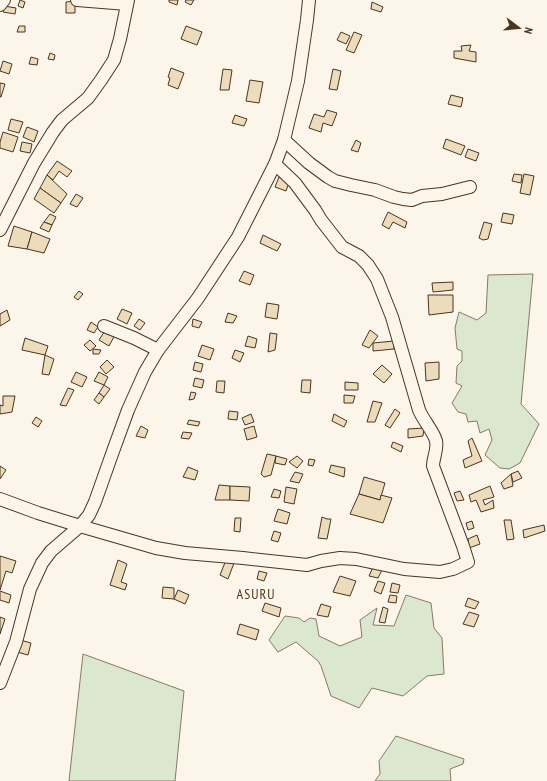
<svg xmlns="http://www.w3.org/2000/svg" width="547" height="781" viewBox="0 0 547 781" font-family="'PT Sans Narrow',sans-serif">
<rect width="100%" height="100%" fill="#fbf6e9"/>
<g fill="#dce7d0" stroke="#887966">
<path d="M533,274L521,404L539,424L520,463L509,469L500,468L485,455L492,440L489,429L480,433L477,421L468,422L466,414L458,412L452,403L462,386L456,383L457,366L462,361V351L457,349L455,328L459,312L477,320L486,313L488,275Z"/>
<path d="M406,595L431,603L434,628L442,638L444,674L427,676L403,696L372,688L359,708L331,696L321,666L318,661L296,642L278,652L269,640L285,616L299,618L304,622L310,618L316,619L319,636L340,646L362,637L360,620L377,608L373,625L394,626Z"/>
<path d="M83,654L184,691L175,781H69Z"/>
<path d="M396,736L464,759L463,764L450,769L451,781H375L380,774L379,761Z"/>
</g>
<g fill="#ecdcbc" stroke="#4a3520">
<path d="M20,0L25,2L23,8L18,6Z"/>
<path d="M169,0H178L177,5L169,2Z"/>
<path d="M186,0H194L191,5L185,2Z"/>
<path d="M75,1V13H66V2Z"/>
<path d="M372,2L383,7L381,12L371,9Z"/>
<path d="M4,6L16,8L15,14L3,12Z"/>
<path d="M19,26H25V32H17Z"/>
<path d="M186,26L202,32L197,45L181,39Z"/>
<path d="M341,32L350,36L346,44L337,40Z"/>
<path d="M354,32L362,35L354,53L346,50Z"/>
<path d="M471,45L469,51L476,52V62L454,58V51H462L461,46Z"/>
<path d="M50,53L55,55L54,60L48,59Z"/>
<path d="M31,57L38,59L37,65L29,64Z"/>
<path d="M3,61L12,64L9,74L0,71Z"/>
<path d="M171,68L184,73L178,89L168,85L170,78L168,77Z"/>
<path d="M223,69L232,70L229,90H220Z"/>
<path d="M333,69L341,71L337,90L329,89Z"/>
<path d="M250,80L263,82L259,103L246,101Z"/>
<path d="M0,83L5,84L1,97H0Z"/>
<path d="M451,95L463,98L461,107L448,104Z"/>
<path d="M327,110L337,113L332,126L323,123L321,132L309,128L314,114L324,117Z"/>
<path d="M235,115L247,119L244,126L232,123Z"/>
<path d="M11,119L23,122L19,133L8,130Z"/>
<path d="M27,127L38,131L34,142L23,137Z"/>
<path d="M3,132L18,137L13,152L0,148V142Z"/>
<path d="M446,139L465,146L461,155L443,148Z"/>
<path d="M356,140L361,143L358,152L351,150Z"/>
<path d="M22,142L32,144L30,153L20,151Z"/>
<path d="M468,149L479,153L476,161L465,157Z"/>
<path d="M57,161L72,171L67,177L59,171L53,180L47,175Z"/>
<path d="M514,174L522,175L521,183L512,181Z"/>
<path d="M524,174L534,176L530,195L520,193Z"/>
<path d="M47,175L67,194L61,203L40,188Z"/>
<path d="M279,177L290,180L286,191L275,187Z"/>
<path d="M40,188L61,203L54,213L34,199Z"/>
<path d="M76,194L83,198L77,207L70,204Z"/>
<path d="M388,212L407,222L405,228L393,222L389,229L382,225Z"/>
<path d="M503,213L514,215L512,224L501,222Z"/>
<path d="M50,214L56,217L52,225L44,222Z"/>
<path d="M44,222L52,225L49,232L40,228Z"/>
<path d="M484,222L492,224L488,239L483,240L479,238Z"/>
<path d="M14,226L32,232L27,249L8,246Z"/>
<path d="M32,232L50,239L44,253L27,249Z"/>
<path d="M263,235L281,244L277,251L260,243Z"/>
<path d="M244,271L254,275L250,285L239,281Z"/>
<path d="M453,282V290L433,292L432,283Z"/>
<path d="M79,291L83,294L78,300L74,297Z"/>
<path d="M428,295H453V312L429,315Z"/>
<path d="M267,303L279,305L277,319L265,317Z"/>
<path d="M122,309L132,313L127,324L117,319Z"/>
<path d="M7,310L10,320L0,326V314Z"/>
<path d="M228,313L237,316L233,323L225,322Z"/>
<path d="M139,319L145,323L140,330L134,326Z"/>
<path d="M193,319L202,322L199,328L192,326Z"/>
<path d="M91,322L98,327L94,333L87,330Z"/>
<path d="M106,329L115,335L109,346L99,340Z"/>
<path d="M370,330L378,336L369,348L362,345Z"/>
<path d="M270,333L277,334L275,350L268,352Z"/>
<path d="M248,336L257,339L255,348L245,346Z"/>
<path d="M25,338L48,346L45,355L22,350Z"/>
<path d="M90,340L96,346L90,351L84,345Z"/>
<path d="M394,341V349L373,351V343Z"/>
<path d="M202,345L214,349L210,360L198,356Z"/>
<path d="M93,349L101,350L99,354H93Z"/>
<path d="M235,350L244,353L240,362L232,358Z"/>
<path d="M45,355L54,359L49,375L42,374Z"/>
<path d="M107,360L114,367L106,374L100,367Z"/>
<path d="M195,362L203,364L201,372L193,370Z"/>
<path d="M439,362V379L426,381L425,363Z"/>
<path d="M382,365L392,374L384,383L373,374Z"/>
<path d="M76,372L87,377L82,387L71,382Z"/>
<path d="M99,372L108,377L104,385L94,381Z"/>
<path d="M195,378L204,380L202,388L193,386Z"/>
<path d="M302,380H311L310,393L301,392Z"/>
<path d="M217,381H225L224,393L216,392Z"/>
<path d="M345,382L358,383V390H345Z"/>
<path d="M104,385L110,389L104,397L99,393Z"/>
<path d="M68,388L74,390L66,406L60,405Z"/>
<path d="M191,392L196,393L194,399L189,400Z"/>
<path d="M99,393L104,397L99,404L94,400Z"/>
<path d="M344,395L355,396L353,403H344Z"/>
<path d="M3,396H15L12,412L0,414V405L3,406Z"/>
<path d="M373,401L382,403L375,422H367Z"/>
<path d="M395,409L400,413L390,428L385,425Z"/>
<path d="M229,411L238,412L237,420L228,419Z"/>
<path d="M251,414L254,422L245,425L242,418Z"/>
<path d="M334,414L347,421L344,427L332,421Z"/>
<path d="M36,417L42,421L38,427L32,423Z"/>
<path d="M189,420L200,422L198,426L187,424Z"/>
<path d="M141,426L148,430L145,438L136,436Z"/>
<path d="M254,426L257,437L247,440L244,429Z"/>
<path d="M424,428L423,436L408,438V429Z"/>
<path d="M183,432L192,433L189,439L181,438Z"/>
<path d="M472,438L482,461L465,468L463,460L472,456L468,441Z"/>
<path d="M393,442L403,446L401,452L391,447Z"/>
<path d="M267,454L276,456L271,475L264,477L261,474Z"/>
<path d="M276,456L287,459L285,465L275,463Z"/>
<path d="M297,456L303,461L297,468L289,462Z"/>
<path d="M309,459L315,460L313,466L308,465Z"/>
<path d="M331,465L345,468L344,477L329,472Z"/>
<path d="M0,466L6,470L0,479Z"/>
<path d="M188,467L198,471L195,480L183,477Z"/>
<path d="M518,471L522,478L513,482L511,474Z"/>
<path d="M295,472L303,474L299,483L290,481Z"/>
<path d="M511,474L513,486L504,489L501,483Z"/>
<path d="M364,477L385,483L380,500L359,494Z"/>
<path d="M219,485L230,486V500H215Z"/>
<path d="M230,486L250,487L249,501L230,500Z"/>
<path d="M490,486L494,497L483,500L485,505L493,500L494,508L481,512L476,500L471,502L469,495Z"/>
<path d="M286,487L297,489L294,504L284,502Z"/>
<path d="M274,489L281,491L279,498L271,497Z"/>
<path d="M460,491L464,500L457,501L454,493Z"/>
<path d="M359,494L380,500L381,495L392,498L383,523L350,514Z"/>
<path d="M278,509L290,513L287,524L274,521Z"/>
<path d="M322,517L327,519H331L327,539L318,538Z"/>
<path d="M235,518H241L240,532L234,531Z"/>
<path d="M504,520H511L514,539L507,540Z"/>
<path d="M472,521L474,528L468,530L466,523Z"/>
<path d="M544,525L545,531L524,538L523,530Z"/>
<path d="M274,531L281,533L278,542L271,540Z"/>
<path d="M477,535L480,544L469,548L468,539Z"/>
<path d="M0,556L16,561L12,573L6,571L0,590Z"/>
<path d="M118,560L127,564L121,582L127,584L125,590L110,585Z"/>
<path d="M226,560L234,563L228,579L220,575Z"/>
<path d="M373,567L382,570L378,578L369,576Z"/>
<path d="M259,571L267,573L264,581L257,579Z"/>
<path d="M340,576L356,581L350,596L333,592Z"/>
<path d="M378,581L385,583L381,594L374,591Z"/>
<path d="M392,583L400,585L398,593L390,592Z"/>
<path d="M163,587L174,588V599L162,598Z"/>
<path d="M178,590L189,595L185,604L174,599Z"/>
<path d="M0,591L11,595L9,603L0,600Z"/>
<path d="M390,595L397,596L396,603L388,602Z"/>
<path d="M468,598L479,602L475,609L465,606Z"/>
<path d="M265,603L281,608L279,617L262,611Z"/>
<path d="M321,604L331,607L328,617L317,615Z"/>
<path d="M383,607L388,609L385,623L379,622Z"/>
<path d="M469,612L479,615L474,627L463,624Z"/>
<path d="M0,617L5,619L0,634Z"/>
<path d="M240,624L259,630L256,640L237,634Z"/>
<path d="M20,640L31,643L28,655L17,652Z"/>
</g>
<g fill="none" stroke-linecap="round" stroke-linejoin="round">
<defs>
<g id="minor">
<path d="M77,0L127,4"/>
<path d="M0,5L4,0"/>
<path d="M284,140L309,163L328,177L335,181L351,185L375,190L394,197L403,199L412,200L422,196L442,194L470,187"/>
<path d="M0,230L34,163L53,132L62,120L88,98L101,80L114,60L120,39L128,0"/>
<path d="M104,326L134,338L158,350"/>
<path d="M0,499L38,513L80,526L156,548L185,553L243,558L307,565L321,561L340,558L356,559L404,569L440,572L453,569L468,562L463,546L433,466C433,458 438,449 436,441C434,432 423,420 419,410L392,317L377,279L368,265L359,256L342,247L321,220L315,210L295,183L275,164"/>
<path d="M0,683L16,642L30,589L42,563L51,551L80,526L89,515L95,502L112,454L128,410L145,372L158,350L198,298L238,237L275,164L284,140L298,81L307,20L309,0"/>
</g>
</defs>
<use href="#minor" stroke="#4a3520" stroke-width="14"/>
<use href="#minor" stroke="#fbf6e9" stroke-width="12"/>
</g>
<g text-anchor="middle" stroke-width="3" stroke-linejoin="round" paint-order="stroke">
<g font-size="14" letter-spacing="1" fill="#4a3520" stroke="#fbf6e9">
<text x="256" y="599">ASURU</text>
</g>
</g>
<g transform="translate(519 28) rotate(106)" stroke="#fbf6e9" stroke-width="3" paint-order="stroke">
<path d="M0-3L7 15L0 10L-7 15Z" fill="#4a3520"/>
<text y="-6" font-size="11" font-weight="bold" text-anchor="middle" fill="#4a3520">N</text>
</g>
</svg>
